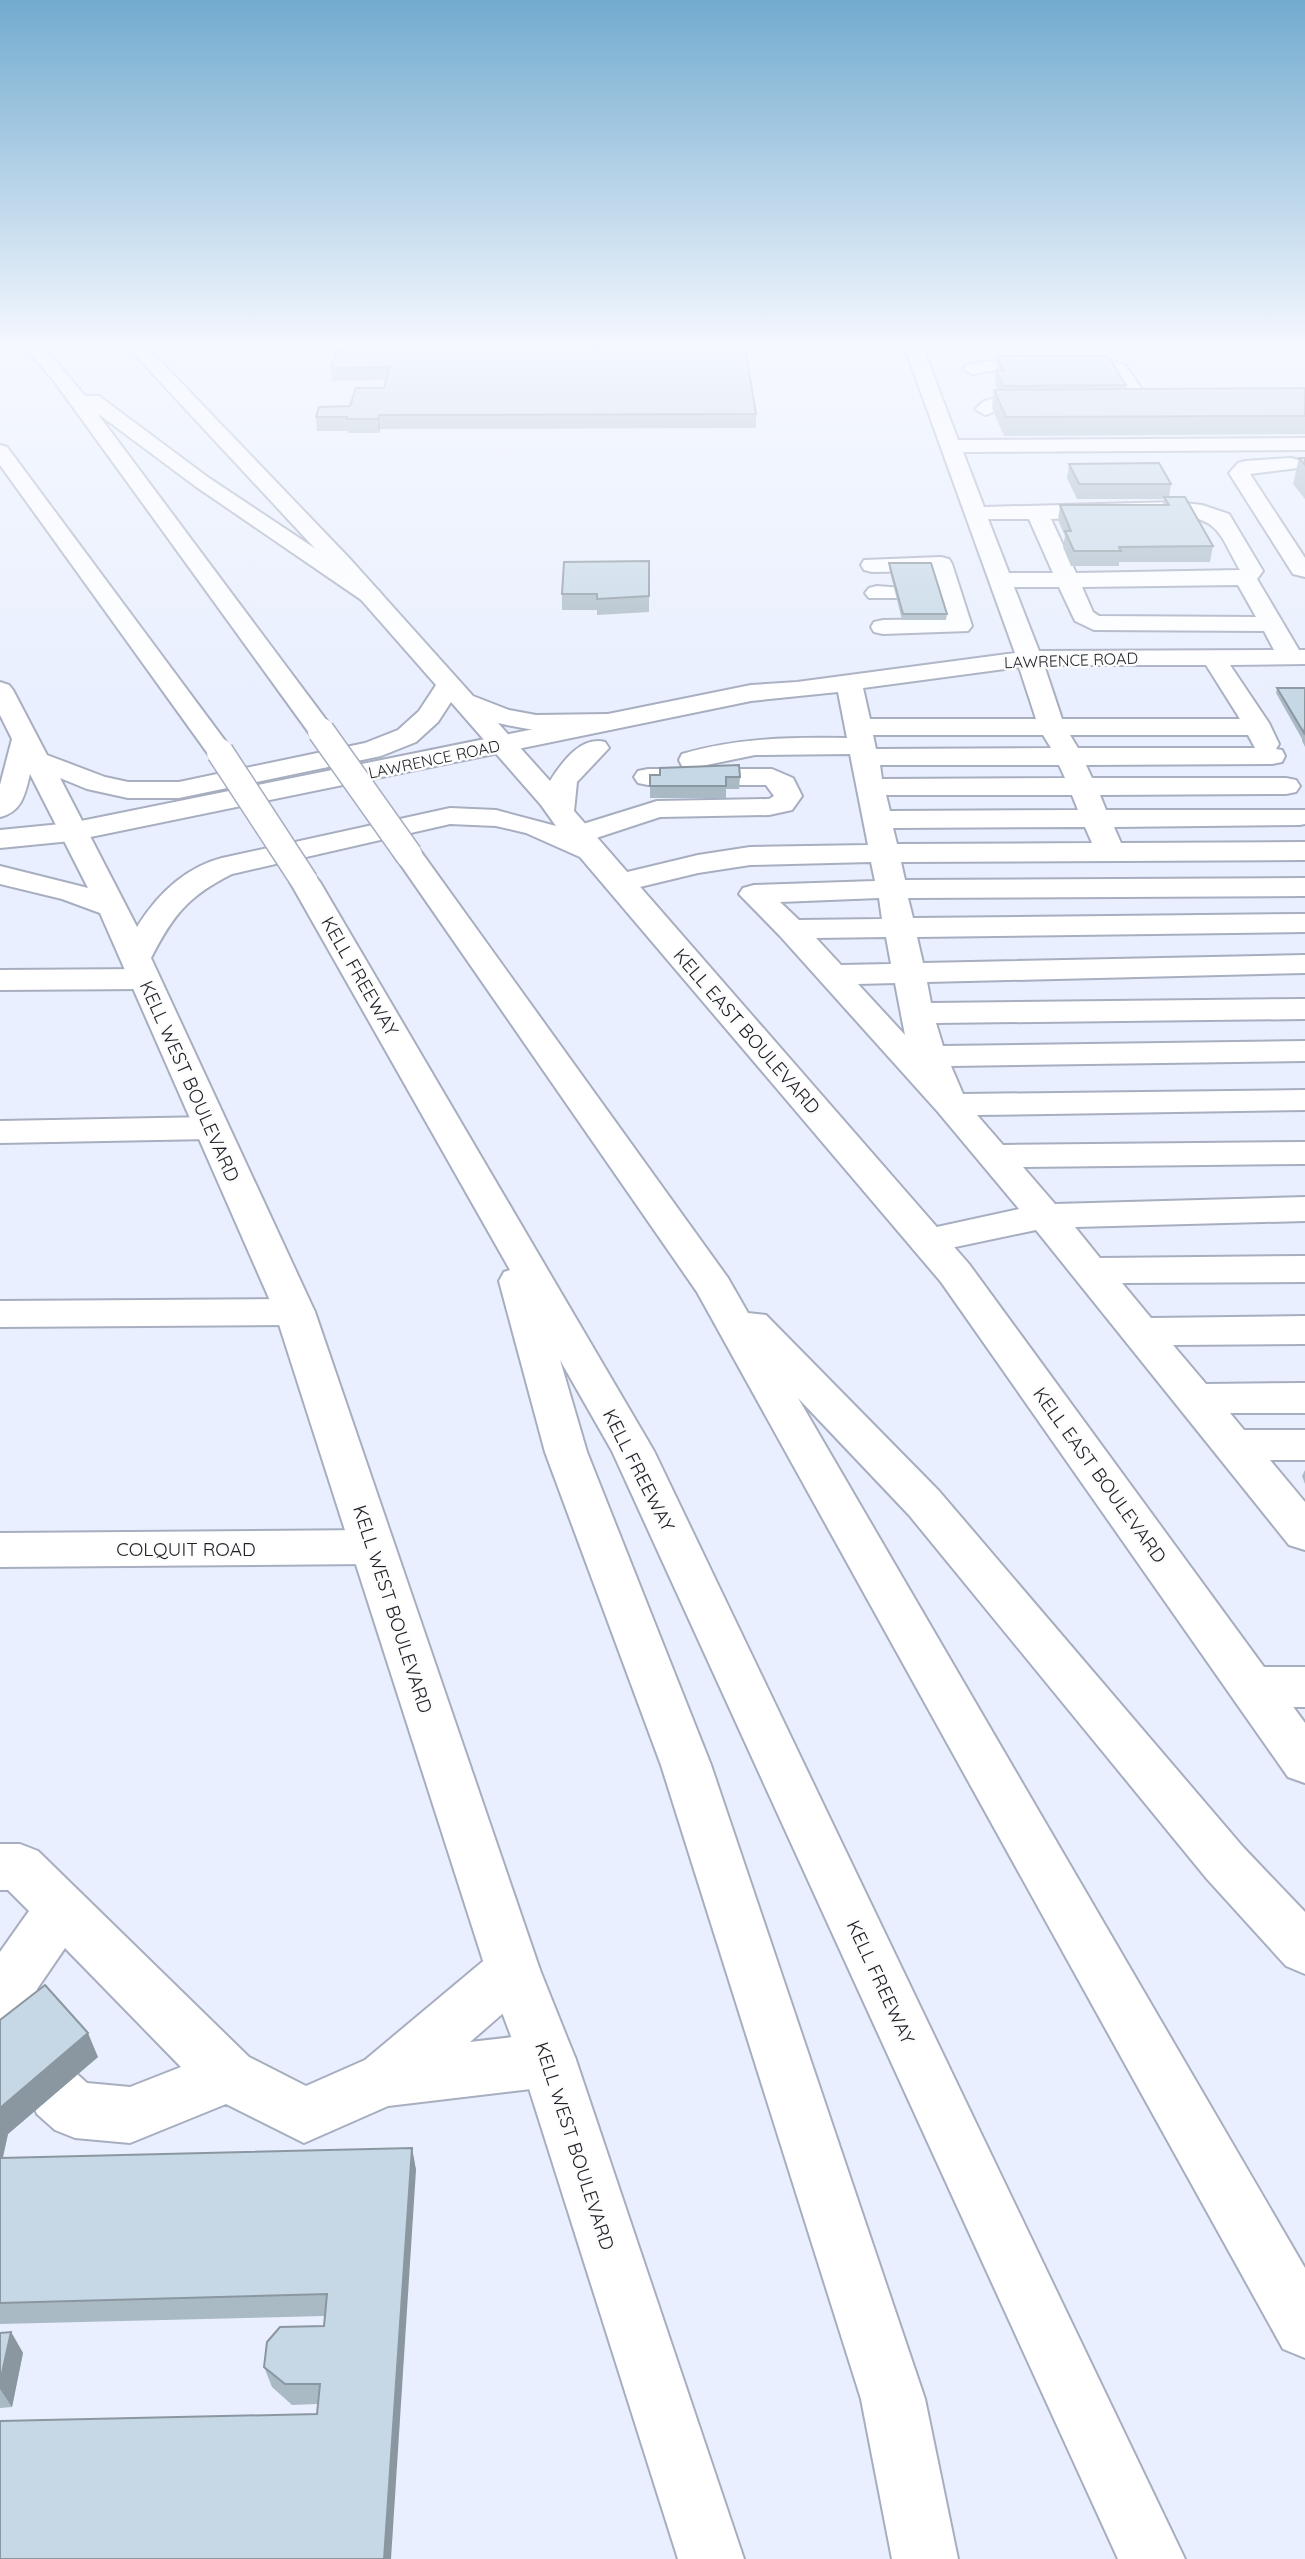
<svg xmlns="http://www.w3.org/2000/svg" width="1305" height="2559" viewBox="0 0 1305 2559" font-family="Quicksand,sans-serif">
<rect width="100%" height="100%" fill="#e9effe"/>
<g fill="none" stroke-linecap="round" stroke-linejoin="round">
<defs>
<g id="minor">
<path d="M904,345H922L958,440L1305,438V450L963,452L984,507L1176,502L1202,505L1229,514L1263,571L1257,579L1299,650H1305V664L1230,665L1269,723L1279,744L1276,749L1282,750L1285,756L1282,762L1272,764L1086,765L1092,778H1286L1296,780L1300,786L1296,792L1286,794L1100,795L1106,810H1305V824L1300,825L1114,827L1121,843L1305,842V860L901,862L905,880L1305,878V896L908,898L913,918L1305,914V932L917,937L923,963L1305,955V973L927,982L931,1003L1305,999V1019L936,1023L943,1046L1305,1041V1061L951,1066L963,1094L1305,1090V1110L977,1115L1003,1145L1305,1142V1164L1023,1167L1055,1204L1305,1197V1221L1075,1227L1100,1258L1305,1256V1282L1122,1283L1151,1318L1305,1316V1344L1173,1345L1206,1384L1305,1383V1413H1230L1244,1430H1305V1460H1270L1305,1502V1550L1289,1545L1036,1230L927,1253L914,1250L908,1241L914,1232L1019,1209L938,1112L780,936L739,894L743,888L754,885L875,881L871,862L750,865L698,873L619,892L608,889L604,883L608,877L619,874L698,855L750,847L868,845L850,754L755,755L692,768L682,766L679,760L682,754C737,738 790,737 847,738L838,692L751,701L71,841L0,848V830L71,823L751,685L797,682L1015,653ZM1176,514C1221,520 1219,534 1240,570L1076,573L1051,519ZM988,519H1029L1053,573H1009ZM1238,585L1256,617L1099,616L1093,612L1082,587ZM1014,587H1059L1075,621L1094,630L1264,631L1274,650L1039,651ZM1044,665H1206L1240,719H1062ZM1019,667L1036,719H870L863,688ZM873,735H1043L1051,748L876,749ZM1070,735H1248L1255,748H1078ZM880,765H1059L1065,778L882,779ZM886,795H1072L1078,810L890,811ZM1085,827L1092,843L897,844L893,828ZM879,898L882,919L799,920L780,902ZM886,937L891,964L841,965L816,938ZM895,983L905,1035L858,984Z"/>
<path d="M991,361L1114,362L1125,365L1143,391L1134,397L1127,395L1111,372L991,371L972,374L963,369L966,365Z"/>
<path d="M1005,396L1044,397L1054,403L1044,409L1005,408L985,415L975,409L984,401Z"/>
<path d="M1291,458L1298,460L1301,464L1298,468L1250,474L1305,558V577L1293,574L1229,473L1238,463L1245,461Z"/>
<path d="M941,557L949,559L952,564L972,626L968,631L883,634L874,632L871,627L874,622L883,620L946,619L932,571L872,572L864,570L861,565L864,560Z"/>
<path d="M877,586L903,588L907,593L903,598H869L865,593L869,588Z"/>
<path d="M648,769H772L793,778L802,796L792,810L769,815L660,817L587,841L577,844L567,841L563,835L567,829L657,801L769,799L774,796L766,785H648L638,783L634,777L638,771Z"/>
<path d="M144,969L155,972L160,979L155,986L144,989L0,990V970Z"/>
<path d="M210,1117L222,1120L228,1128L222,1136L210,1139L0,1143V1121Z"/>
<path d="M295,1299L309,1303L315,1312L309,1321L295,1325L0,1327V1301Z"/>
<path d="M372,1530L388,1535L394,1547L388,1559L372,1564L0,1567V1533Z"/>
<path d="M1252,1667H1305V1707H1252L1235,1701L1228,1687L1235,1673Z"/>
<path d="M0,1844H20L38,1851L249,2057L306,2086L365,2060L494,1952L513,1945L532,1952L540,1970L532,1988L470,2042L548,2033L568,2041L576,2060L568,2079L548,2087L388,2106L304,2143L226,2104L130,2143L75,2138L55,2130L37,2114L29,2094L37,2074L57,2066L77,2074L87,2083L130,2087L181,2067L65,1948L37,1989L44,2042L36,2061L16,2069L0,2062V1952L29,1911L8,1890H0Z"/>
</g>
<path id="major" d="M126,345H145L351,560L473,696L509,710L536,715L608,714L617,716L621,722L617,728C579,737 536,732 498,723L550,781C562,762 581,736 605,742L609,748L577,782L574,811L969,1264L1305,1723V1783L1288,1777L941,1282L580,857L526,833L496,826L450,824L232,874C188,896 173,915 151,958L315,1312L540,1970L576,2060L744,2559H678L520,2060L486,1970L275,1312L100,913L62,899L0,884V866L88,888L30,774C25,794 22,812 0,817V785L12,739L0,715V682L9,685L13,690L47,755L105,777L128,782H179L365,743L398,730L419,711L436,685L335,570ZM451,702L541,805L556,826L496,810L450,808L222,858C184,868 157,895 137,927L60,778L87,789L128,798H179L381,756L416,742L438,722Z"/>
<g id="highway">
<path d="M23,345H42L85,396H99L209,478L379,591L383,596L379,601H363L195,486L97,413L330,725L334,731L330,737L321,739L312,737L54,381Z"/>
<path d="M0,445L7,447L229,746L233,752L229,758L220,760L211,758L0,465Z"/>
<path d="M409,846L419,849L728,1278L748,1313L766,1315L939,1491L1243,1847L1305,1912V1974L1286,1966L1207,1879L909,1515L798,1398L1305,2268V2358L1283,2349L697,1292L394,855L399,849Z"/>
<path d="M305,873L315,876L320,882L654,1451L1185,2559H1118L612,1451L560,1360L587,1452L711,1765L925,2399L958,2559H892L861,2399L661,1765L545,1452L499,1281L504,1272L510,1270L290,882L295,876Z"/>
</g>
</defs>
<use href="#minor" stroke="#a7aec0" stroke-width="4"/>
<use href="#major" stroke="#a7aec0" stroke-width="4"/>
<use href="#highway" stroke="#a7aec0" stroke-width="4"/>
<use href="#minor" fill="#fff" fill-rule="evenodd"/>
<use href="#major" fill="#fff" fill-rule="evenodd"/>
<use href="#highway" fill="#fff" fill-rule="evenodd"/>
<defs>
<g id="highway-bridge">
<path d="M321,731L409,855"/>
<path d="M220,752L305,882"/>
</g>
</defs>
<use href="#highway-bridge" stroke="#a7aec0" stroke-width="29" stroke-linecap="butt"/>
<use href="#highway-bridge" stroke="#fff" stroke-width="26"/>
</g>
<g fill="#aabac5">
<path d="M497,349L756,414V428L380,429L379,433H348V431H317L316,417L350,406L384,388L386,380L332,381L331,368Z"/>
<path d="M997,356L1126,385V389L1305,388V434L1004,436L992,408L994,390H997L995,384Z"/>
<path d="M1299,458H1305V499L1293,484Z"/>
<path d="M1069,464L1171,484L1169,497L1213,546L1210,562H1119V566H1071L1063,547L1065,536L1058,520L1060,505H1163L1164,499H1077L1067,478Z"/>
<path d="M649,561V612L597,615V610H562V594Z"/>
<path d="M889,563L947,614L946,620H902L889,568Z"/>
<path d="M1277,688H1305V747L1302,741V739L1276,693Z"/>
<path d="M650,775L740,777L739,789H726V798H650Z"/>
<path d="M1305,1470V1484L1302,1476Z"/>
<path d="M0,2020L98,2057L8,2134L3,2158L412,2148L416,2170L317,2414L318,2404L292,2405L272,2387L264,2367L324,2326L325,2316L0,2324Z"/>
<path d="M11,2332L23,2353L12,2407L0,2408V2333Z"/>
</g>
<g fill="#8b97a0">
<path d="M379,415L380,429L379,433L378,419Z"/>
<path d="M88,2033L98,2057L8,2134L0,2169V2108Z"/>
<path d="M412,2148L416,2170L391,2559H384Z"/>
<path d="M11,2332L23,2353L12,2407L0,2389V2382Z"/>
</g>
<g fill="#c6d8e5" stroke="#8b97a0" stroke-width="2">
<path d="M354,345H494V349L745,347L756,414L379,415L378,419H347V417H316L319,407L350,406L356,388H384L390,367L331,368L337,349H353Z"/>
<path d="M997,356H1108L1126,385L1003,386L996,371H1004Z"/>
<path d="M1305,388V416L1006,417L994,390Z"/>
<path d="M1299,458H1305V465Z"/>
<path d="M1159,463L1171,484H1079L1069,464Z"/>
<path d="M1164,497H1185L1213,546L1119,547L1121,551H1074L1065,531H1071L1060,505H1169Z"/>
<path d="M649,561V596L597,599V594H562L564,562Z"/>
<path d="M889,563H931L947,614H903Z"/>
<path d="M1277,688H1305V727L1304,733Z"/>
<path d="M739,765L740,777H726V786H650V775H660V768Z"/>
<path d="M45,1985L88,2033L0,2108V2020Z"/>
<path d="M412,2148L384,2559H0V2421L317,2414L320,2384H285L264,2367L267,2342L280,2327L324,2326L327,2294L0,2303V2158Z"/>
<path d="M11,2332L0,2382V2333Z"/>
</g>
<linearGradient id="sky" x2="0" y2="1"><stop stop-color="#72abcf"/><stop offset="0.49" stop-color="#f5f8ff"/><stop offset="1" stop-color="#f5f8ff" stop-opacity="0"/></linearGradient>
<rect width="1305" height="704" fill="url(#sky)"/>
<g text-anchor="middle" stroke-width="5" stroke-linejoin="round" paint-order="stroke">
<g font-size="16" fill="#1d1f26" stroke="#fcfcfc">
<text transform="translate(1071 660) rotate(-2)" y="6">LAWRENCE ROAD</text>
<text transform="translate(434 759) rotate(-12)" y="6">LAWRENCE ROAD</text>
</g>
<g font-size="19" fill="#1d1f26" stroke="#fcfcfc">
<text transform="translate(360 976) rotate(60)" y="7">KELL FREEWAY</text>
<text transform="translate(747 1031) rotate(49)" y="7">KELL EAST BOULEVARD</text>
<text transform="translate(190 1081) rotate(66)" y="7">KELL WEST BOULEVARD</text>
<text transform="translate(639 1470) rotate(63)" y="7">KELL FREEWAY</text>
<text transform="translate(1100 1475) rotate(54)" y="7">KELL EAST BOULEVARD</text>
<text x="186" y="1556">COLQUIT ROAD</text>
<text transform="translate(393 1609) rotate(72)" y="7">KELL WEST BOULEVARD</text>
<text transform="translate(881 1982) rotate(65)" y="7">KELL FREEWAY</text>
<text transform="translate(575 2146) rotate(72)" y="7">KELL WEST BOULEVARD</text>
</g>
</g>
</svg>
